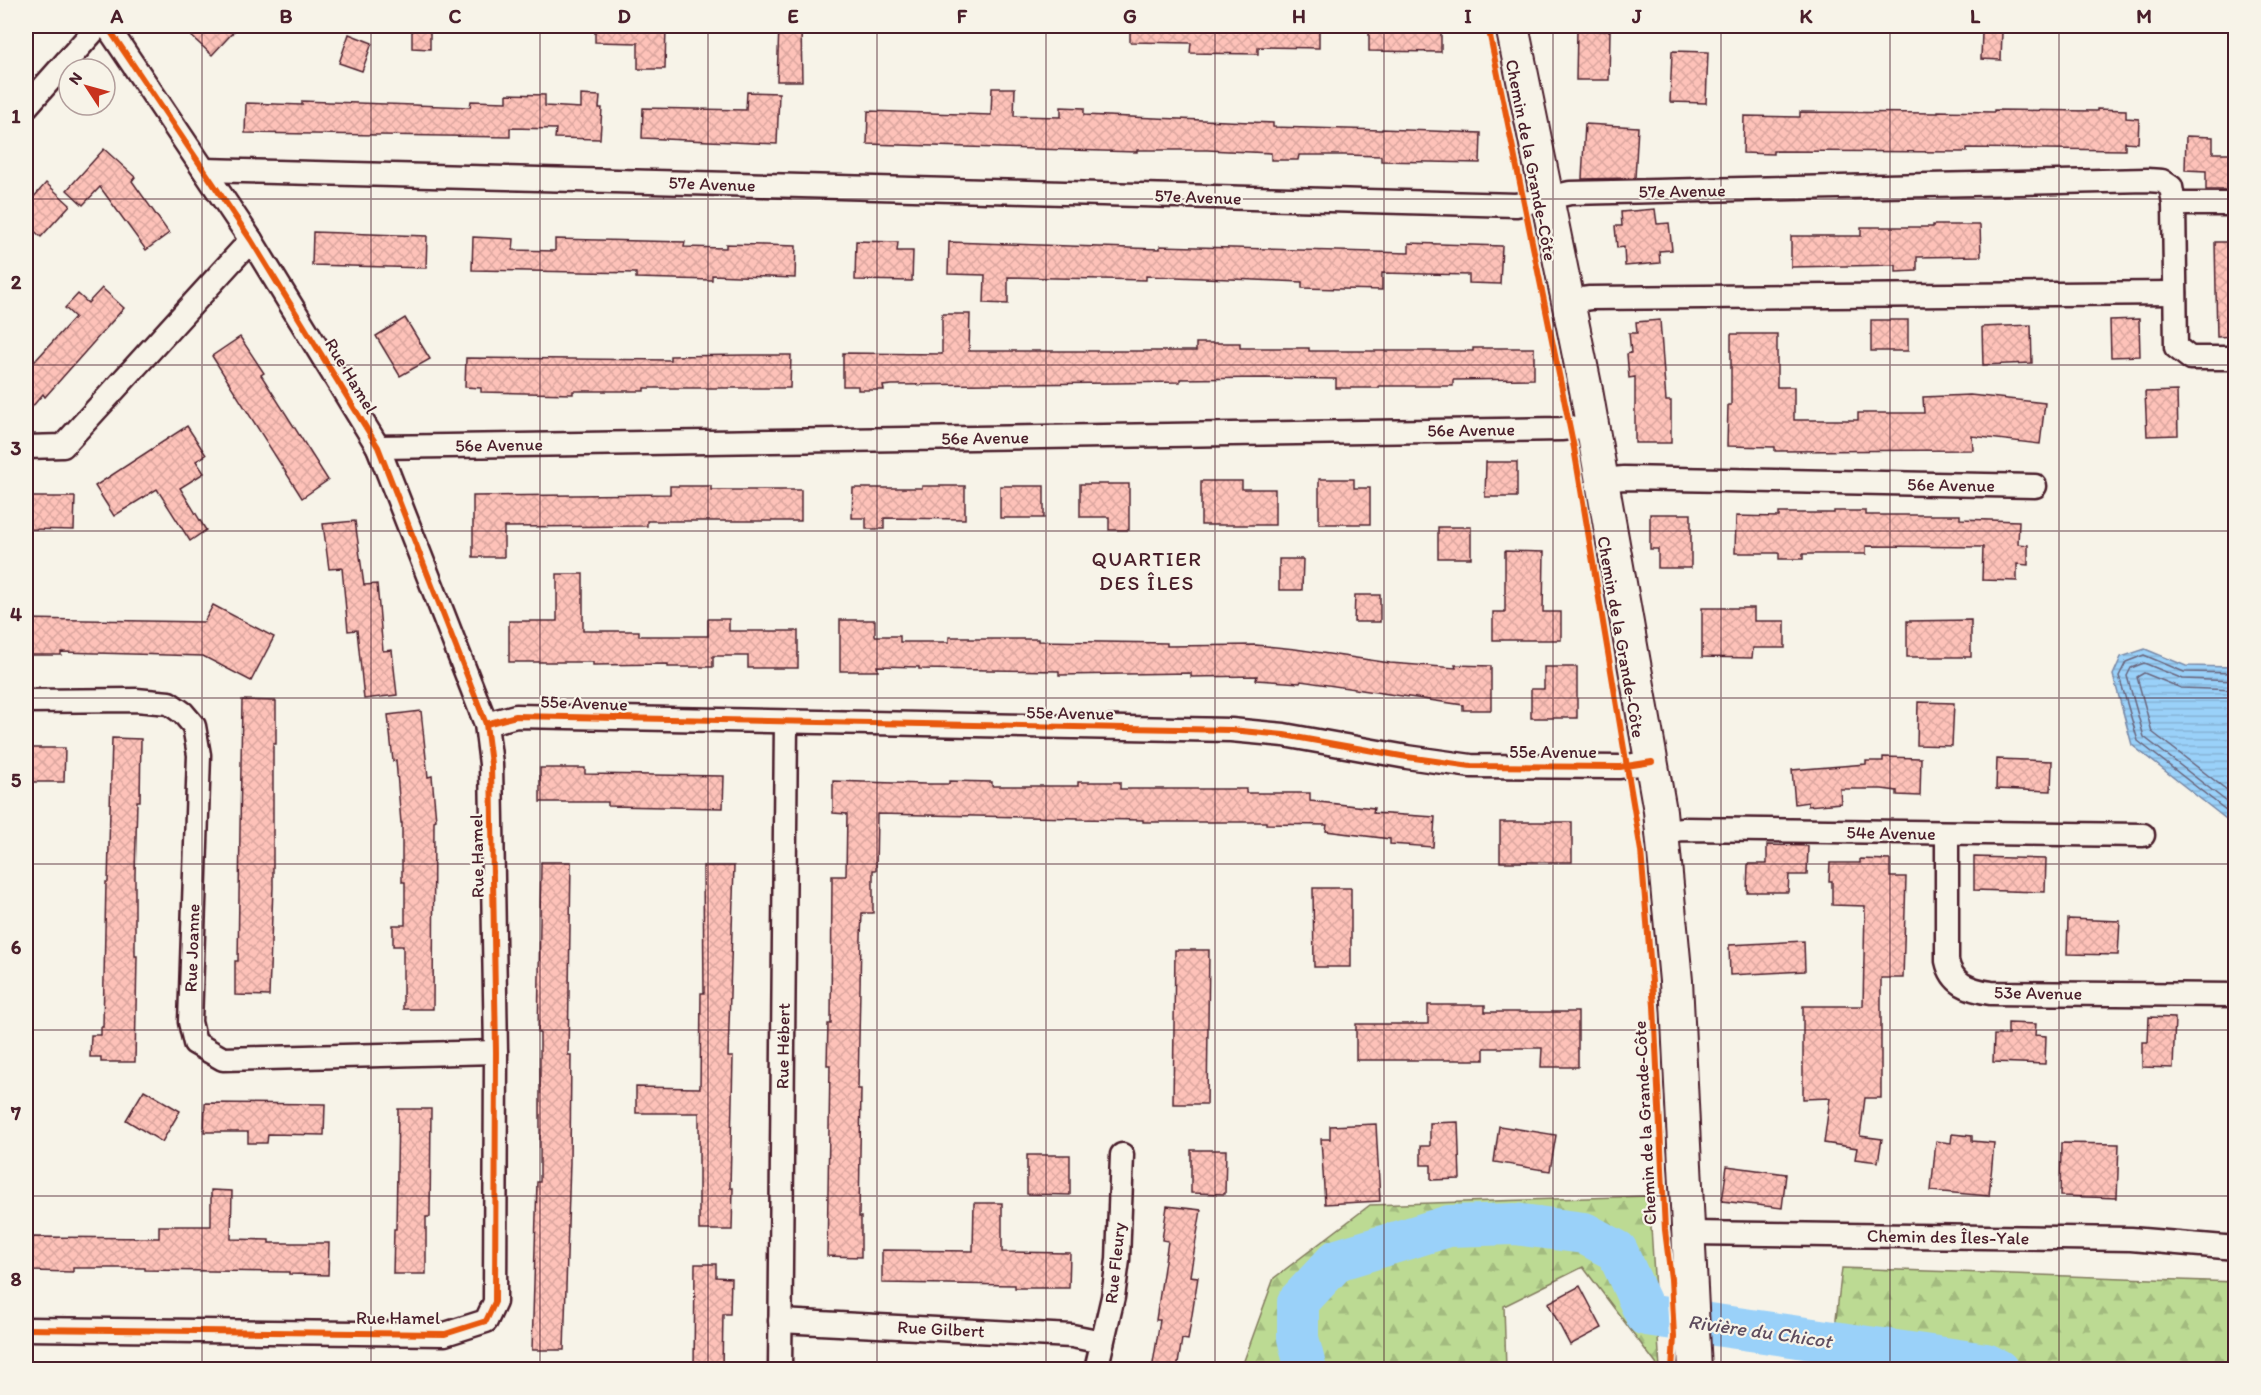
<svg xmlns="http://www.w3.org/2000/svg" width="2261" height="1395" viewBox="0 0 2261 1395" font-family="Itim,sans-serif">
<defs>
<pattern id="forest-firs" width="22" height="20" patternUnits="userSpaceOnUse" patternTransform="scale(1.5)"><rect width="22" height="20" fill="#bcda93"/><path d="M5 1l3.5 6h-7zM16 11l3.5 6h-7z" fill="#a3bb7f"/></pattern>
<pattern id="water-rules" width="6" height="5" patternUnits="userSpaceOnUse" patternTransform="scale(1.5)"><rect width="6" height="5" fill="#9ad1f9"/><path d="M0 2.5h6" fill="none" stroke="#86b3d6"/></pattern>
<pattern id="building-cross-hatch" width="8" height="8" patternUnits="userSpaceOnUse" patternTransform="scale(1.5)"><rect width="8" height="8" fill="#fec2b9"/><path d="M0 0l8 8M0 8l8-8" fill="none" stroke="#dba69f"/></pattern>
</defs>
<rect width="100%" height="100%" fill="#f7f3e8"/>
<filter id="ink" filterUnits="userSpaceOnUse"><feTurbulence type="fractalNoise" baseFrequency=".0167" numOctaves="2"/><feDisplacementMap in="SourceGraphic" scale="12" xChannelSelector="R" yChannelSelector="G"/><feConvolveMatrix kernelMatrix="1 2 1 2 8 2 1 2 1" color-interpolation-filters="sRGB"/></filter>
<g filter="url(#ink)">
<g fill="url(#forest-firs)" stroke="#837c5f" stroke-width="1.5">
<path d="M1649,1196L1660,1369L1583,1267L1504,1306L1506,1369H1241L1274,1278L1370,1205Z"/>
<path d="M1842,1268L2235,1282V1369H1847L1834,1337Z"/>
</g>
<path fill="url(#water-rules)" stroke="#7a8aa7" stroke-width="1.5" d="M2145,649L2186,666L2235,667V826L2132,745L2113,675L2121,657Z"/>
<g fill="none" stroke-linecap="round" stroke-linejoin="round">
<g stroke="#6a667d" stroke-width="1.5">
<path d="M2236,673L2184,672L2144,655L2126,662L2119,676L2138,741L2236,818"/>
<path d="M2236,681L2183,679L2144,663L2131,668L2127,676L2144,737L2236,809"/>
<path d="M2236,690L2181,688L2144,673L2137,677L2152,732L2236,797"/>
</g>
<path stroke="#9ad1f9" stroke-width="42" d="M1306,1370L1298,1338V1302L1337,1260L1449,1226L1515,1224L1584,1233L1617,1251L1646,1315L1986,1364L1998,1370"/>
</g>
<g fill="url(#building-cross-hatch)" stroke="#4a1f2b" stroke-width="1.5">
<path d="M180,26H239L212,55Z"/>
<path d="M412,26H430V49L412,48Z"/>
<path d="M595,26H666L665,69H638V43L595,42Z"/>
<path d="M779,26H801L802,81H777Z"/>
<path d="M1130,26H1319V48L1258,47V54L1190,53L1191,43L1130,42Z"/>
<path d="M1369,26H1441V52L1369,51Z"/>
<path d="M1577,30L1610,31L1609,80H1576Z"/>
<path d="M1982,32H2002L2001,60L1981,59Z"/>
<path d="M349,34L372,43L362,71L339,63Z"/>
<path d="M1672,51L1708,52L1706,103L1670,102Z"/>
<path d="M992,88H1015L1014,116L1061,117V107L1084,108V115L1273,123V127L1382,130V129L1481,133L1480,163L1381,161V156L1345,155H1299L1298,160H1271V153L1207,150H1137V152L867,144L868,111L991,115Z"/>
<path d="M747,92L779,93L777,144L642,138L643,108L746,110Z"/>
<path d="M507,94L545,95V106L581,108V95L600,96L599,108H602L600,139L555,138L556,129L510,128V137L245,133L246,103L302,105V101L470,107L471,101L507,102Z"/>
<path d="M2097,109L2126,110V118L2139,119L2138,143L2125,142V150L1967,148V152L1773,151V154L1743,153L1744,116L1800,117V112L1938,113V111L1994,112V110L2097,111Z"/>
<path d="M1585,124L1638,127L1635,178L1582,179Z"/>
<path d="M2186,136L2213,137V153H2235V190H2206V171L2185,170Z"/>
<path d="M104,149L135,177L132,181L169,233L146,250L100,187L83,205L67,190Z"/>
<path d="M46,183L70,205L41,237L26,223V206Z"/>
<path d="M1655,209L1657,224L1669,223L1672,250L1659,251L1660,263L1625,266L1624,247L1617,248L1615,226H1622L1621,212Z"/>
<path d="M1933,225H1980L1981,256L1917,257V271L1896,272V265L1791,267V236H1861V227H1933Z"/>
<path d="M313,232L427,236L426,268L312,265Z"/>
<path d="M473,237L514,239L513,250L555,251V239L685,242L684,247L726,248V244L796,246L795,278L712,275V280L636,278V273L472,270Z"/>
<path d="M856,241L898,242L897,251H913L912,281L855,280Z"/>
<path d="M949,242L1160,249V246L1409,253V243L1502,246L1500,284L1469,283V275L1382,273V290L1302,288V282L1231,279L1146,276V280L1008,277V304L984,303L985,275L948,274Z"/>
<path d="M2215,242H2235V336L2217,337Z"/>
<path d="M102,288L124,308L45,397L43,394L26,414V371L75,317L65,308L78,294L88,303Z"/>
<path d="M942,314H970L969,351H1196V343H1240V348H1309V351H1473V348H1534V379L1453,380V386H1379V388H1336V379L1264,378L1180,379V382L1115,383L892,385L883,386L884,390H858V386H843V353L942,354Z"/>
<path d="M405,318L430,359L400,376L376,336Z"/>
<path d="M2139,319L2140,356L2111,357L2110,320Z"/>
<path d="M1660,320L1666,401H1671V443H1635V377L1629,378L1627,354L1631,353L1629,333H1637L1636,322Z"/>
<rect x="1871" y="320" width="37" height="31"/>
<path d="M2031,325L2032,363L1983,365L1982,327Z"/>
<path d="M1731,334H1777V387H1794V420H1858V413H1924L1923,397L1970,395L2045,403L2040,444L1972,436L1973,450L1775,451V447L1727,446L1728,405H1731Z"/>
<path d="M240,337L264,373L261,375L328,480L302,498L212,356Z"/>
<path d="M747,355H791L790,388H644V391H573V394L481,392V388L465,387L466,358L670,360V356Z"/>
<path d="M2177,391L2178,435L2147,436L2145,392Z"/>
<path d="M187,426L206,455L196,461L204,473L180,488L206,530L190,541L157,489L114,516L95,486Z"/>
<path d="M1486,462H1517V497H1485Z"/>
<path d="M1319,479H1354V488H1370V524H1319Z"/>
<path d="M1201,481H1242V489H1275V525H1201Z"/>
<path d="M1080,484H1129V530H1109V517H1080Z"/>
<path d="M670,486H711V490H801V521H647V526L504,527V557H473V496L670,494Z"/>
<path d="M922,486H965V519L884,518V529H866V518H852L853,488H922Z"/>
<rect x="1000" y="486" width="44" height="32"/>
<path d="M28,497H75L74,530L28,529Z"/>
<path d="M1834,511H1866V515H1960V519L2019,521L2018,544L2028,545V565L2017,564V581L1982,580L1983,547L1866,546V554H1803V559H1779V553H1735L1736,516L1779,517V513H1834Z"/>
<path d="M1650,514H1691V568H1658V549H1650Z"/>
<path d="M355,521L364,585L377,584L383,651L392,650L397,695L364,699L357,630L348,631L342,568L329,569L323,524Z"/>
<rect x="1438" y="527" width="33" height="31"/>
<path d="M1505,551L1544,552L1543,612H1561V640H1493V612H1505Z"/>
<path d="M1279,559H1303L1302,590H1279Z"/>
<path d="M557,574H583V631H639V636H708V619H729V631H798V668H748V656H713V667H668V664L593,665V662H509V621H557Z"/>
<path d="M1355,595H1380V622H1354Z"/>
<path d="M213,605L274,637L251,681L203,656L61,652V655H26V619L204,622Z"/>
<path d="M1702,608H1754V621H1785V648H1753L1752,658L1702,657Z"/>
<path d="M840,620H875V636H900V642H949V637H969V639H1038V641L1167,643V646L1256,645L1295,649L1390,663L1456,668L1455,665L1491,666V710H1463V705L1301,681L1300,683L1256,680L1257,676L1191,677V673L1059,675V671L919,669V667L877,666L878,671H840Z"/>
<path d="M1971,620V657H1907V621Z"/>
<path d="M1544,667H1577V718H1531V689H1544Z"/>
<path d="M242,700L276,701V744H273V887L269,996L235,995V961H238Z"/>
<path d="M1918,702L1954,703L1952,746L1917,745Z"/>
<path d="M421,711L428,777L432,776L436,820L434,821L433,1009H403V946H393V925H405V882H402V823H401L396,760L393,761L388,715Z"/>
<path d="M112,738L141,739L140,801H137L135,874V956H137L135,1062H101V1057H90L91,1035H101V1027H103L106,882H108Z"/>
<path d="M26,748H65L64,782H26Z"/>
<path d="M1883,757L1921,758L1920,796L1897,795V791L1882,789H1840L1841,803L1808,806V802L1795,804L1792,770L1866,764V761H1883Z"/>
<path d="M1997,759L2052,761L2051,791L1996,789Z"/>
<path d="M540,768H585V774L724,776L723,808L608,806V802H540Z"/>
<path d="M833,781L925,784H949V781L992,782V786H1078V782H1120V789H1246V793H1310V801L1374,808L1373,813L1435,817L1433,847L1390,844V839L1326,831L1327,825L1266,824V822H1143V820L1078,819V818L877,814L876,870H873V913H862L861,938L858,1089H861L859,1217H861V1257L827,1256L830,1065H827L828,1024H831L832,876H846L847,814L833,813Z"/>
<rect x="1500" y="822" width="72" height="40"/>
<path d="M1767,845L1808,846L1807,875H1789L1788,892H1747L1748,864H1767Z"/>
<path d="M1974,857L2046,859L2045,892L1974,890Z"/>
<path d="M1860,859L1890,860V877H1906L1903,978H1881V1098H1865L1860,1136L1882,1139L1878,1162L1855,1159L1857,1148L1824,1143L1830,1098L1803,1099V1006H1863L1865,906L1832,905V881H1829L1830,863H1860Z"/>
<path d="M541,862H571L568,1055H571L570,1162L564,1350H532L537,1182H540V1033H538Z"/>
<path d="M703,866H734L728,1057H733L730,1188H733L732,1230H699V1113H636V1087L700,1088L701,993H704Z"/>
<path d="M1313,888H1351V967H1314Z"/>
<path d="M2068,919L2120,921L2118,955L2067,954Z"/>
<path d="M1804,941L1805,971L1730,975L1729,945Z"/>
<path d="M1175,950H1209L1207,1104H1173Z"/>
<path d="M1428,1005H1485V1012H1578V1067H1541L1542,1048H1484V1060H1356V1024H1428Z"/>
<path d="M2149,1017L2175,1018L2173,1068L2142,1067V1042H2148Z"/>
<path d="M2008,1023L2036,1024L2035,1035L2046,1036L2045,1064L1993,1062L1994,1035H2008Z"/>
<path d="M144,1090L180,1111L162,1142L126,1120Z"/>
<path d="M205,1103L325,1104L324,1135L268,1134L267,1143H248V1132H204Z"/>
<path d="M398,1109H431L430,1217H426V1274H393L394,1229H396Z"/>
<path d="M1458,1122L1460,1179L1431,1180V1165H1421V1146H1430V1123Z"/>
<path d="M1376,1124L1380,1201L1325,1204L1321,1139H1330V1126Z"/>
<path d="M1499,1126L1556,1135L1550,1171L1494,1162Z"/>
<path d="M1952,1134L1972,1136V1141L1994,1143L1989,1196L1931,1191L1936,1141L1951,1143Z"/>
<path d="M2061,1143L2119,1144L2117,1198L2060,1196Z"/>
<path d="M1191,1150H1226L1225,1194L1191,1193Z"/>
<path d="M1027,1155H1070V1195L1027,1194Z"/>
<path d="M1727,1166L1786,1174L1782,1208L1722,1201Z"/>
<path d="M211,1190L232,1191L231,1239L269,1240V1243H329L328,1275L289,1274V1272L145,1270V1268H73V1272L32,1271L33,1237L159,1238V1226H211Z"/>
<path d="M974,1203H1002V1252L1070,1253L1069,1288H1015V1285L882,1283V1250L973,1251Z"/>
<path d="M1167,1206L1201,1210L1190,1276L1198,1277L1188,1340L1182,1339L1177,1370H1152L1160,1320H1156L1168,1241L1162,1240Z"/>
<path d="M695,1264H716V1277L731,1278L730,1314H723L722,1370H694Z"/>
<path d="M1580,1286L1602,1328L1570,1345L1548,1303Z"/>
</g>
<g fill="none" stroke-linecap="round" stroke-linejoin="round">
<defs>
<g id="street">
<path d="M26,107L98,26"/>
<path d="M204,170L1516,205L1570,193L2147,180L2162,181L2171,187L2174,204"/>
<path d="M2236,204H2174L2176,347L2190,358H2236"/>
<path d="M1568,301L1590,298L2175,293"/>
<path d="M26,447L63,446L251,240"/>
<path d="M378,447L1561,429L1592,426"/>
<path d="M1602,480L1624,478L2035,486"/>
<path d="M26,701L136,700L169,703L183,713L194,726L199,755L190,1022L195,1043L223,1059L496,1052"/>
<path d="M486,724L516,716L1231,730L1284,735L1407,757L1471,766L1620,767L1652,762"/>
<path d="M1663,831L1683,829L2143,835"/>
<path d="M1947,834V961C1952,984 1969,990 1991,993L2236,995"/>
<path d="M1688,1233L2131,1239L2236,1248"/>
<path d="M780,1321L1072,1336L1102,1342"/>
<path d="M26,1329L445,1334L486,1321L495,1302L496,1052L491,764L486,724L378,447L251,240L107,26"/>
<path d="M780,1370L786,722"/>
<path d="M1096,1370L1113,1297L1118,1260L1122,1155"/>
</g>
<path id="secondary" d="M1512,26L1586,390L1660,811L1676,981L1695,1370"/>
</defs>
<use href="#street" stroke="#4a1f2b" stroke-width="27"/>
<use href="#secondary" stroke="#4a1f2b" stroke-width="36"/>
<use href="#street" stroke="#f7f3e8" stroke-width="22"/>
<use href="#secondary" stroke="#f7f3e8" stroke-width="32"/>
<defs>
<g id="cycleway">
<path d="M1488,26L1574,448L1641,851L1654,1006L1665,1230L1671,1279L1674,1337L1672,1370"/>
<path d="M486,724L516,716L1231,730L1284,735L1407,757L1471,766L1620,767L1652,762"/>
<path d="M26,1329L445,1334L486,1321L495,1302L496,1052L491,764L486,724L378,447L251,240L107,26"/>
</g>
</defs>
<use href="#cycleway" stroke="#f7f3e8" stroke-width="10"/>
<use href="#cycleway" stroke="#e8590c" stroke-width="6"/>
</g>
</g>
<path fill="none" stroke="#4a1f2b" stroke-width="1.5" stroke-opacity="0.55" d="M202,26V1370M371,26V1370M540,26V1370M708,26V1370M877,26V1370M1046,26V1370M1215,26V1370M1384,26V1370M1553,26V1370M1721,26V1370M1890,26V1370M2059,26V1370M26,199H2236M26,365H2236M26,531H2236M26,698H2236M26,864H2236M26,1030H2236M26,1196H2236"/>
<g text-anchor="middle" stroke-width="4.5" stroke-linejoin="round" paint-order="stroke">
<g font-size="18" fill="#4a1f2b" stroke="#f7f3e8">
<text transform="translate(1531 160) rotate(79)" y="6">Chemin de la Grande-Côte</text>
<text transform="translate(712 184) rotate(2)" y="6">57e Avenue</text>
<text transform="translate(1682 191) rotate(-1)" y="6">57e Avenue</text>
<text transform="translate(1198 197) rotate(2)" y="6">57e Avenue</text>
<text transform="translate(351 376) rotate(59)" y="6">Rue Hamel</text>
<text transform="translate(1471 430) rotate(-1)" y="6">56e Avenue</text>
<text transform="translate(985 438) rotate(-1)" y="6">56e Avenue</text>
<text transform="translate(499 445) rotate(-1)" y="6">56e Avenue</text>
<text transform="translate(1951 485) rotate(1)" y="6">56e Avenue</text>
<text transform="translate(1621 637) rotate(80)" y="6">Chemin de la Grande-Côte</text>
<text transform="translate(584 703) rotate(2)" y="6">55e Avenue</text>
<text transform="translate(1070 713) rotate(1)" y="6">55e Avenue</text>
<text x="1553" y="758">55e Avenue</text>
<text transform="translate(1891 833) rotate(1)" y="6">54e Avenue</text>
<text transform="translate(477 856) rotate(-91)" y="6">Rue Hamel</text>
<text transform="translate(192 948) rotate(-88)" y="6">Rue Joanne</text>
<text transform="translate(2038 993) rotate(1)" y="6">53e Avenue</text>
<text transform="translate(783 1046) rotate(-89)" y="6">Rue Hébert</text>
<text transform="translate(1645 1123) rotate(-93)" y="6">Chemin de la Grande-Côte</text>
<text transform="translate(1948 1237) rotate(1)" y="6">Chemin des Îles-Yale</text>
<text transform="translate(1115 1263) rotate(-84)" y="6">Rue Fleury</text>
<text x="398" y="1324">Rue Hamel</text>
<text transform="translate(941 1329) rotate(3)" y="6">Rue Gilbert</text>
</g>
<g font-size="20" font-style="italic" fill="#5e4c5e" stroke="#f7f3e8">
<text transform="translate(1760 1331) rotate(8)" y="7">Rivière du Chicot</text>
</g>
<g font-size="21" letter-spacing="1.5" fill="#4a1f2b" stroke="#f7f3e8">
<text x="1147" y="566">QUARTIER<tspan x="1147" dy="24">DES ÎLES</tspan></text>
</g>
</g>
<rect width="2261" height="1395" fill="none" stroke="#f7f3e8" stroke-width="66"/>
<g transform="translate(87 87) rotate(306)"><circle r="28" fill="#f7f3e8" stroke="#b29e9c" stroke-width="1.5"/>
<path d="M0-4.5L10 22L0 15L-10 22Z" fill="#c8321e"/>
<text y="-9" font-size="16" font-weight="bold" text-anchor="middle" fill="#4a1f2b">N</text>
</g>
<rect x="33" y="33" width="2195" height="1329" fill="none" stroke="#4a1f2b" stroke-width="2"/>
<g font-size="20" text-anchor="middle" font-weight="bold" fill="#4a1f2b">
<text x="117" y="23">A</text>
<text x="286" y="23">B</text>
<text x="455" y="23">C</text>
<text x="624" y="23">D</text>
<text x="793" y="23">E</text>
<text x="962" y="23">F</text>
<text x="1130" y="23">G</text>
<text x="1299" y="23">H</text>
<text x="1468" y="23">I</text>
<text x="1637" y="23">J</text>
<text x="1806" y="23">K</text>
<text x="1975" y="23">L</text>
<text x="2144" y="23">M</text>
<text x="16" y="123">1</text>
<text x="16" y="289">2</text>
<text x="16" y="455">3</text>
<text x="16" y="621">4</text>
<text x="16" y="787">5</text>
<text x="16" y="954">6</text>
<text x="16" y="1120">7</text>
<text x="16" y="1286">8</text>
</g>
</svg>
